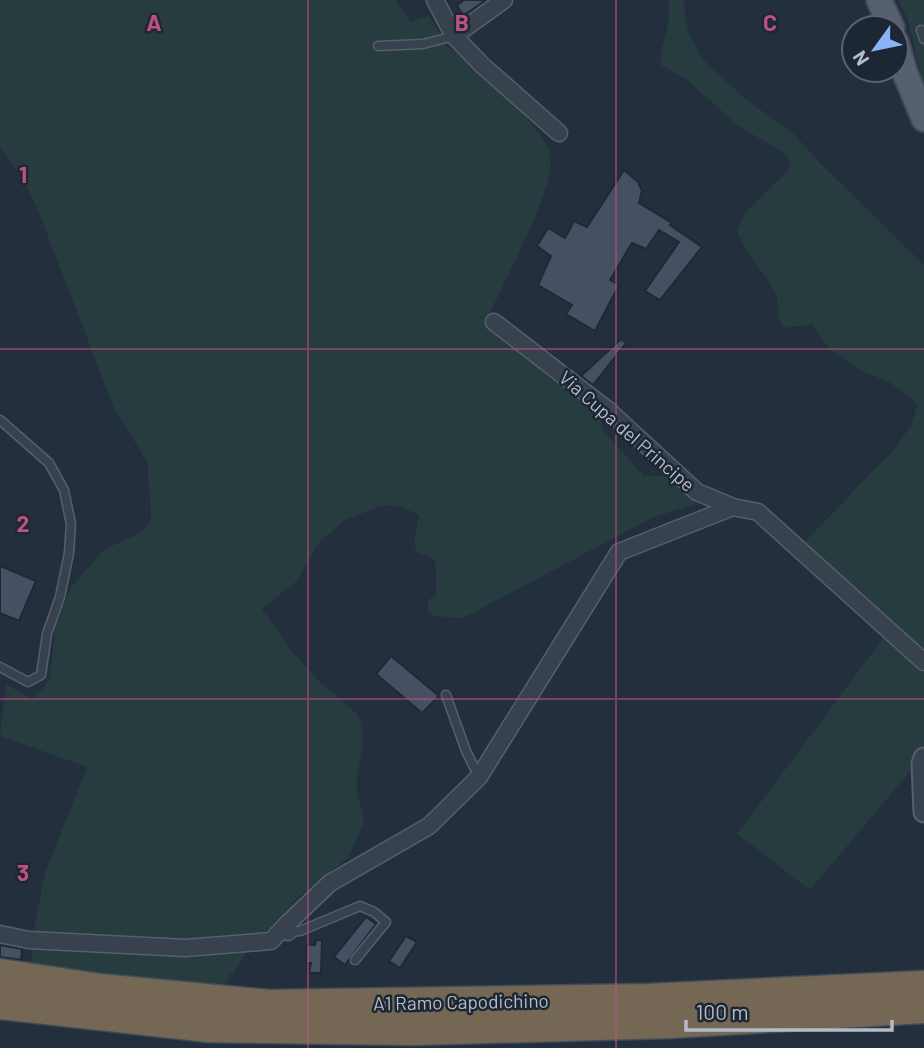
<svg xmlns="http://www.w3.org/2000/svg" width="924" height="1048" viewBox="0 0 924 1048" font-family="Barlow,sans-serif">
<rect width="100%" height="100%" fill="#242f3e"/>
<g fill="#263c3f">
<path d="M0,0H395L411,22L429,16L447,47L460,54C482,76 543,126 550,154C557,186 506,277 492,309L489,327L594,390L602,429L644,476L690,475L709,490L693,505L654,517L463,618L433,616L427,610L428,600L436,596V568L434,559L417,552L414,543L419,515L401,507L391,505L381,506L344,520L316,546L298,580L262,609L290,649L319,681L358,715L362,724L363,744L356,784L364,823L348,858L300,896L246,953L233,974L230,973L228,983L208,989L31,968L34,930L45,873L87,767L0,736L6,684L31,699L38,694L50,679L55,629L70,588L105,549L140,533L146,528L151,519V510L147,462L113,406L38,210L25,183L0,147Z"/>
<path d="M669,0H683L688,32L704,61L748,101L794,134L816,159L924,265V653L803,544L895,448L912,424L917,406L913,399L889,382L862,371L829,349L812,324L784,328C774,317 781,304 775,292C763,269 745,255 737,230L746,212L789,170L790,161L784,153L737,125L686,79L662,66L660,56L669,21Z"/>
<path d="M898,0H924V86L907,18Z"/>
<path d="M884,637L924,670V745L917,763L810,890L737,834Z"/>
</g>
<g fill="#455162" stroke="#1f2835" stroke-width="2">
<path d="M464,0H486L463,16L457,5Z"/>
<path d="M624,170L638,182L642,191L639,203L672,223L670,225L702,247L660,300L645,291L679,242L659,230L646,249L632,243L610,280L619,285L595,331L566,314L572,305L538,285L551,256L537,246L548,228L565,238L574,221L587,227Z"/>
<path d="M621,339L626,343L593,385L581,376Z"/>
<path d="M0,566L36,581L19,621L0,613Z"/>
<path d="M391,656L439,696L422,713L376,674Z"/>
<path d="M366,917L376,924L345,965L334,957Z"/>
<path d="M406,936L417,942L400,968L389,961Z"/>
<path d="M316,940H322L321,973H309L311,963H306L307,945H315Z"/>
<path d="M0,945L22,949L21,960L0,957Z"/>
</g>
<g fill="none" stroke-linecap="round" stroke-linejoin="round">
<defs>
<g id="service">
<path d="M921,30L924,39"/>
<path d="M378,46L423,44L454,36"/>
<path d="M0,420L49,463L64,490L71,524L69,553L60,597L47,634L41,675L28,682L0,667"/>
<path d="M446,695L466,751L479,777"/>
<path d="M288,932L300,931L360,906L374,912L386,922L355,960"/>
</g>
<g id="minor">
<path d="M435,0L454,36L482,65L559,133"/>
<path d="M454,36L504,0"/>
<path d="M494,322L608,410L697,492L733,507L758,512L924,662"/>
<path d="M288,932L287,924L330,883L429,826L479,777L619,552L733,507"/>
<path d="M0,934L29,940L185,948L271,941L287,924"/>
</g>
<path id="tertiary" d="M924,758L922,764L924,812"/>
<g id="primary">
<path d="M879,0L892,28"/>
<path d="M896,42L905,73L924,119"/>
</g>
<g id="motorway">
<path d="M0,974L100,989L268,1005L648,999L924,986"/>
<path d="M0,1004L209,1027L414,1030L669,1023L924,1008"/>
</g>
</defs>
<use href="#service" stroke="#565f6c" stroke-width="11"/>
<use href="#minor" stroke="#565f6c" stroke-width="19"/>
<use href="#tertiary" stroke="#565f6c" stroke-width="23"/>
<use href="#primary" stroke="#414a57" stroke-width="28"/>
<use href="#motorway" stroke="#434c59" stroke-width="33"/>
<use href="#service" stroke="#38414e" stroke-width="8"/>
<use href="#minor" stroke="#38414e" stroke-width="16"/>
<use href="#tertiary" stroke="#38414e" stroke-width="19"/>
<use href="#primary" stroke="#56606e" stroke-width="24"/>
<use href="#motorway" stroke="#746855" stroke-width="30"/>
</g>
<path fill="none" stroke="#bd5182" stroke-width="2" stroke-opacity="0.55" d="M308,0V1048M616,0V1048M0,349H924M0,699H924"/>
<g text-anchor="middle" stroke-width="5" stroke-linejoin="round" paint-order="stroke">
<g font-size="19" fill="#b4bcc9" stroke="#1d2633">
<text transform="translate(627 431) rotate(41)" y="7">Via Cupa del Principe</text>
<text transform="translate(461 1002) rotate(-1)" y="7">A1 Ramo Capodichino</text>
</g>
</g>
<g font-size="23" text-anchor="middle" font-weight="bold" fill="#bd5182" stroke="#1d2633" stroke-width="5" stroke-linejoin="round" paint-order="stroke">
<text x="154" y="31">A</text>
<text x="462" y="31">B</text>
<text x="770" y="31">C</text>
<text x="23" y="183">1</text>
<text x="23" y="532">2</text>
<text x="23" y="881">3</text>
</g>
<g transform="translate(875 49) rotate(237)"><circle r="33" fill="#1d2633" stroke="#59626f" stroke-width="2"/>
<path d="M0-5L12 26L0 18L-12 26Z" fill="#8ab4f8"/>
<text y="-10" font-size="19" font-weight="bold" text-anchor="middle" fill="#b4bcc9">N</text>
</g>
<path d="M686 1020v10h206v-10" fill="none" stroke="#b4bcc9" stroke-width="3.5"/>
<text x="696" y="1020" font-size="21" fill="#b4bcc9" stroke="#1d2633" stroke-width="5" paint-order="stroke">100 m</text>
</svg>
